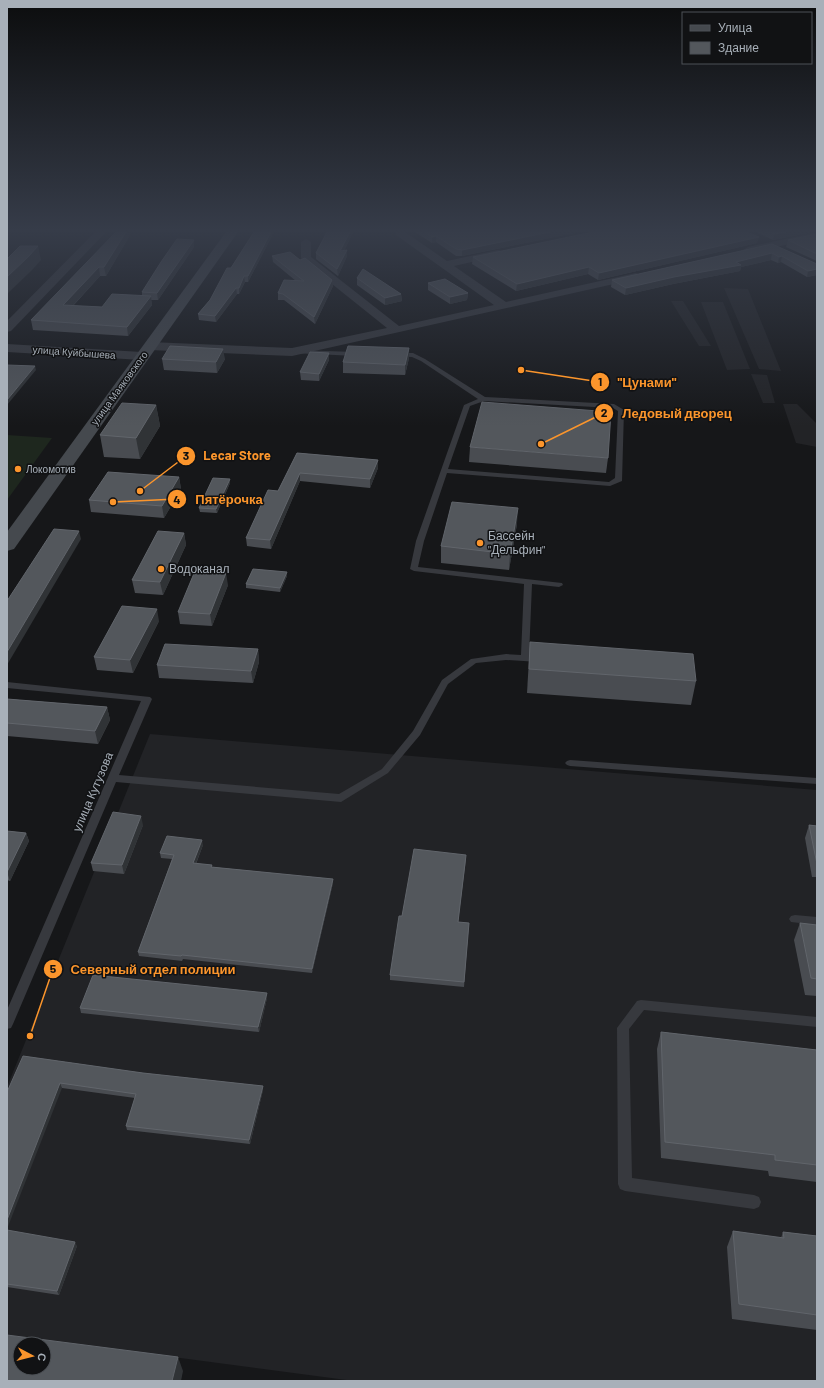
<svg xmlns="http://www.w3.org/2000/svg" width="824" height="1388" viewBox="0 0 824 1388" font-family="Barlow,sans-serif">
<rect width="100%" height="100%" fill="#161719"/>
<g fill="#222326">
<path d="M724,288L748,289L781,371L759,369Z"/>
<path d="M671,301H683L711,346H699Z"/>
<path d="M701,302H723L750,369L727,370Z"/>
<path d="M751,374L767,375L775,403H763Z"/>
<path d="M783,404H797L817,424V447L796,443Z"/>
<path d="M150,734L817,790V1381H354L7,1335V1087Z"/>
</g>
<path fill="#1e271e" d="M7,435L52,438L7,500Z"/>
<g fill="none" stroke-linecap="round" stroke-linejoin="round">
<g fill="#37393e" fill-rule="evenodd">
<path d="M295,350L356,352L359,354L356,356L293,353L292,352Z"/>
<path d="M397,353H413L425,359L485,397L614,404L624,410L622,481L610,486L447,473L424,541L418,567L562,583L563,585L559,587L532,584L529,656H539L543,659L539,662L506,660L476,663L448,684L420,735L388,773L341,802L116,782L13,1024L11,1028L7,1029V1010L141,701L7,688V682L150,697L152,699L119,775L339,794L382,769L413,731L442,680L471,659L506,654L521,655L524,584L414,571L410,569L416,541L464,405L478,399L421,361L412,357L395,356V354ZM484,401L613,408L618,411L615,478L609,482L448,469L470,406Z"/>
<path d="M570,760L817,778V784L570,766L567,765L565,763L567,761Z"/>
<path d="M795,915L817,917V925L791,922L789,919L791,916Z"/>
<path d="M641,1000L817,1017V1027L644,1010L629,1029L632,1178L754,1195L759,1197L761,1202L759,1207L754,1209L625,1191L620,1189L618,1184L617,1028L637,1001Z"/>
</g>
<g fill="#37393e" fill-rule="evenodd">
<path d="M95,232H106L11,331L7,332V321Z"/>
<path d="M396,232H405L447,261L498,250L502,251L503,253L502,255L454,266L506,302L636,273L642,276L636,279L292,356L150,350L146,349L144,346L146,343L150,342L292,348L387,328L302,260L301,258V242L306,239L311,242V257L399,326L494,305L396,235Z"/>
<path d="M817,232V238L748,253L743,250L748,247Z"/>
<path d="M7,344L142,352L146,353L148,356L146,359L142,360L7,352Z"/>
</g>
<path fill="#45494e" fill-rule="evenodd" d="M226,232H238L14,549L7,551V532Z"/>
</g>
<g fill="#494c51">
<path d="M254,232H274L248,282H245L239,294H237L216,322L199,320L198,314L210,300Z"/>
<path d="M327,232H353L344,251L347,256L338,276L316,259V253Z"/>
<path d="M415,232H579L462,256H456L436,242L432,243Z"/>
<path d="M756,232H813L773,240Z"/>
<path d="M817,234V261L786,247L788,240Z"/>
<path d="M130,235L106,276H100L73,306L102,307L142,295V292L194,247L158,300H151L152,305L128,336L33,330L31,320Z"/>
<path d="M757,243L598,280L588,274L516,291L472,264L473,257Z"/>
<path d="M772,244L817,264V275L807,277L781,262L778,263L771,260L741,267L740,271L673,284L625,295L611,287L612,280Z"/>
<path d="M272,256L300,260L332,280L333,286L315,324L284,300H278V293L296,281L273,262Z"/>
<path d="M357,278L401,294L402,301L385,305L357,285Z"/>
<path d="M428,283L468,293L467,300L450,304L428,290Z"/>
<path d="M817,306V316L816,313Z"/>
<path d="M409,348V358L405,375L343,373V362Z"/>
<path d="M329,353V360L319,381L301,380L300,372Z"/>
<path d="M162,359H225L217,373L164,370Z"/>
<path d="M156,405L160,426L140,459L104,457L100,435Z"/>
<path d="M470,447L608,458L606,473L469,462Z"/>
<path d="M297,453L378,460V468L370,488L300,481L271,549L247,546L246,538L278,491Z"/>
<path d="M179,477L181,489L164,518L91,512L89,500Z"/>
<path d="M230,483L217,513L200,512L199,508Z"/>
<path d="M517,524L509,570L441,563V546Z"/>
<path d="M184,533L186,545L163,595L135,593L132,580Z"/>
<path d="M287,576L280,592L246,588V584Z"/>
<path d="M228,585L212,626L180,624L178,612Z"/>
<path d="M159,621L133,673L97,670L94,657Z"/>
<path d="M530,642L696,681L691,705L527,693Z"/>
<path d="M258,649L259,662L253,683L159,678L157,665Z"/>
<path d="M7,699L107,707L110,720L98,744L7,736Z"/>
<path d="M143,825L124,874L93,871L91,863Z"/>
<path d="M809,825L817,826V877H812L805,838Z"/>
<path d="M7,831L26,833L29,841L10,881L7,880Z"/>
<path d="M203,845L196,864L212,865V867L333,879V883L312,973L183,959L182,961L139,956L138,952L172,859L161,858L160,853Z"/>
<path d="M466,859L458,922L469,923L464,987L390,980V975L402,916Z"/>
<path d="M800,923L817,925V996L805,995L794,940Z"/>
<path d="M267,993V998L259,1032L81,1013L80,1008Z"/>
<path d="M661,1032L817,1050V1182L769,1176L768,1171L661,1158L657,1049Z"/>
<path d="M23,1056L143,1073L263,1086V1090L250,1144L127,1130L126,1126L135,1098L62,1088Z"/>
<path d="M7,1230L77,1246L59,1295L7,1287Z"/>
<path d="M733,1231L781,1238L783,1232L817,1236V1330L732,1319L727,1247Z"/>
</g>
<g fill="#303336">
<path d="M126,232H130V235L106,276L104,267Z"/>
<path d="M271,232H274L248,282V276Z"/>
<path d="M350,232H353L341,258L340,251Z"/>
<path d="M550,232H579L462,256V250Z"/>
<path d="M786,232H813L773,240L774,234Z"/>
<path d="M436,236V242L432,243V237Z"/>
<path d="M759,237L757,243L598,280L599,273Z"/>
<path d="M194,240V247L158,300L157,293Z"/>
<path d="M38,246L41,260L32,270L7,294V277Z"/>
<path d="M347,250V256L338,276L337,269Z"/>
<path d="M772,253L771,260L741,267L740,271L673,284L625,295L626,288Z"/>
<path d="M782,256L781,262L778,263L779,257Z"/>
<path d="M99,267L100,276L65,314L63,305Z"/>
<path d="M589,267L588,274L516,291L517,284Z"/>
<path d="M817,269V275L807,277L808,271Z"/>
<path d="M244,276L245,282L239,294V288Z"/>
<path d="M332,280L333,286L315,324L314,317Z"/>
<path d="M236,288L237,294L216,322L215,316Z"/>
<path d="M468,293L467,300L450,304V297Z"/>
<path d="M401,294L402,301L385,305V298Z"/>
<path d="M151,296L152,305L128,336L127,327Z"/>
<path d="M409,348V358L405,375V365Z"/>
<path d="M223,349L225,359L217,373L216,362Z"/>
<path d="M329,353V360L319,381V374Z"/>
<path d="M35,366L36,370L7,405V400Z"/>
<path d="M156,405L160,426L140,459L136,438Z"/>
<path d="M378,460V468L370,488V479Z"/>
<path d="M300,473V481L271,549L270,540Z"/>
<path d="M179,477L181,489L164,518L162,506Z"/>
<path d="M230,479V483L217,513L216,509Z"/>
<path d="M518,508L517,524L509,570L510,554Z"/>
<path d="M79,531L81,539L7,665V652Z"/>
<path d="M184,533L186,545L163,595L160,582Z"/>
<path d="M287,572V576L280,592V588Z"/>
<path d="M226,573L228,585L212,626L210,614Z"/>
<path d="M157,609L159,621L133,673L130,660Z"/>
<path d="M258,649L259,662L253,683L251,671Z"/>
<path d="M107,707L110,720L98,744L95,731Z"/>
<path d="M141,816L143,825L124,874L122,865Z"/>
<path d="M26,833L29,841L10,881L7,872Z"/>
<path d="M202,840L203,845L194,868L193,863Z"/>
<path d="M333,879V883L312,973V969Z"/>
<path d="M267,993V998L259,1032L258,1027Z"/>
<path d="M60,1083L62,1088L7,1229V1220Z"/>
<path d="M263,1086V1090L250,1144L249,1140Z"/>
<path d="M75,1242L77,1246L59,1295L57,1291Z"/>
<path d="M178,1357L183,1371L181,1381H172Z"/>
</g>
<g fill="#53575c" stroke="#61656b" fill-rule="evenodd">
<path d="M116,232H126L104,267H99L63,305L102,307L112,294L151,296L127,327L31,320Z"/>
<path d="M254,232H271L248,276H244L239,288H236L215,316L198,314L210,300L227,268H231Z"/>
<path d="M327,232H350L340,251L347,250L337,269L316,253Z"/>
<path d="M425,232H550L462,250L456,249L436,236L432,237Z"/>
<path d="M593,232H747L759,237L599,273L589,267L517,284L473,257Z"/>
<path d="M769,232H786L774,234Z"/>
<path d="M817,234V254L788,240Z"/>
<path d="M177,239L194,240L157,293L142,292L161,262Z"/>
<path d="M772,244L817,264V269L808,271L782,256L779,257L772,253L736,262L741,265L674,277L626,288L612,280Z"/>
<path d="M20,246H38L29,256L7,277V259Z"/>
<path d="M290,252L300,260L305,258L332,280L314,317L283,294L278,293L284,280L304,281L272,256Z"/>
<path d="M363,269L401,294L385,298L357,278Z"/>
<path d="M445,279L468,293L450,297L428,283Z"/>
<path d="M170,346L223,349L216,362L162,359Z"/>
<path d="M348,346L409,348L405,365L343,362Z"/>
<path d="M310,352L329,353L319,374L300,372Z"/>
<path d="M7,365L35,366L7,400Z"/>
<path d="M482,402L611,412L608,458L470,447Z"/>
<path d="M122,403L156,405L136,438L100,435Z"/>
<path d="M297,453L378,460L370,479L300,473L270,540L246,538L268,490L278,491Z"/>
<path d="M108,472L179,477L162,506L89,500Z"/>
<path d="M213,478L230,479L216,509L199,508Z"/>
<path d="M452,502L518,508L510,554L441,546Z"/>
<path d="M54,529L79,531L7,652V601Z"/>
<path d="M158,531L184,533L160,582L132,580Z"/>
<path d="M253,569L287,572L280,588L246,584Z"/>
<path d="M195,571L226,573L210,614L178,612Z"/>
<path d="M122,606L157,609L130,660L94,657Z"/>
<path d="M530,642L693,654L696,681L529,669Z"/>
<path d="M165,644L258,649L251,671L157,665Z"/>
<path d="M7,699L107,707L95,731L7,723Z"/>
<path d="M113,812L141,816L122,865L91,863Z"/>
<path d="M809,825L817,826V864Z"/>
<path d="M7,831L26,833L7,872Z"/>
<path d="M167,836L202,840L193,863L212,865L211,867L333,879L312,969L182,955L181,956L138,952L174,855L160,853Z"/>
<path d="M414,849L466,855L458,922L469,923L464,982L390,975L399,916H402Z"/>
<path d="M800,923L817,925V979L811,978Z"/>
<path d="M93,975L267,993L258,1027L80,1008Z"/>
<path d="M661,1032L817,1050V1165L775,1160V1155L665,1142Z"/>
<path d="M23,1056L143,1073L263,1086L249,1140L126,1126L136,1094L60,1083L7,1220V1092Z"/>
<path d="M7,1230L75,1242L57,1291L7,1284Z"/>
<path d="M733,1231L784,1238L783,1232L817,1236V1315L739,1304Z"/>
<path d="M7,1335L178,1357L172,1381H7ZM20,1344H44V1368H20Z"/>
</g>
<linearGradient id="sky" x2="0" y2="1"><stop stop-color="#0c0d0e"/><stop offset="0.54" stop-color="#363c49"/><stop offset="1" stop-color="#363c49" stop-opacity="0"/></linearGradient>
<rect width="824" height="426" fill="url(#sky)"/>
<g fill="#fb952c" stroke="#111214" stroke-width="1.5">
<circle cx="18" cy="469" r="4"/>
<circle cx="480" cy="543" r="4"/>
<circle cx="161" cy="569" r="4"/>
</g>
<g text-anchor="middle" stroke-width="3" stroke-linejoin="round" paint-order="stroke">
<g font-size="10" fill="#a8b0b9" stroke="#111214">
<text transform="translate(74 352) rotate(4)" y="4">улица Куйбышева</text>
<text transform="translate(119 388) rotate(-54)" y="4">улица Маяковского</text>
</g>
<g font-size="10" fill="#a8b0b9" stroke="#111214" text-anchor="start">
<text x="26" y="473">Локомотив</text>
</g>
<g font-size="12" fill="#a8b0b9" stroke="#111214" text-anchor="start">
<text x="488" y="540">Бассейн<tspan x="488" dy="14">"Дельфин"</tspan></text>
<text x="169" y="573">Водоканал</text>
</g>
<g font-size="12" fill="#a8b0b9" stroke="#111214">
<text transform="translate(93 792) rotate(-67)" y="4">улица Кутузова</text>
</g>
</g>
<path fill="none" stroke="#fb952c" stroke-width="1.5" d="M521 370L600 382M541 444L604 413M140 491L186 456M113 502L177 499M30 1036L53 969"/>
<g fill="#fb952c" stroke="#111214" stroke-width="1.5">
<circle cx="521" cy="370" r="4"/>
<circle cx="541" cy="444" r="4"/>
<circle cx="140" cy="491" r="4"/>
<circle cx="113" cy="502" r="4"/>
<circle cx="30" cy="1036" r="4"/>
<circle cx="600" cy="382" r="10"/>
<circle cx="604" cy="413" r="10"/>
<circle cx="186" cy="456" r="10"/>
<circle cx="177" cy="499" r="10"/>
<circle cx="53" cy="969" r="10"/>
</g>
<g font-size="12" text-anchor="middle" font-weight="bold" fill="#111">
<text x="600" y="386">1</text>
<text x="604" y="417">2</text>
<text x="186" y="460">3</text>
<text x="177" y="504">4</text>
<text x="53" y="973">5</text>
</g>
<g font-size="13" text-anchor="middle" font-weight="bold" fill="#fb952c" stroke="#111214" stroke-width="3" stroke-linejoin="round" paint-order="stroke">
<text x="647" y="387">"Цунами"</text>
<text x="677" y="418">Ледовый дворец</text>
<text x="237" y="460">Lecar Store</text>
<text x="229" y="504">Пятёрочка</text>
<text x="153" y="974">Северный отдел полиции</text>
</g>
<rect width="824" height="1388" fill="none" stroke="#a8b0b9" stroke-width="16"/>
<rect x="682" y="12" width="130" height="52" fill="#111214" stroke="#4d5156"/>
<rect x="690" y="25" width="20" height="6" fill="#45494e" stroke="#4d5156"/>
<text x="718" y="32" font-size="12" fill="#a8b0b9">Улица</text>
<rect x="690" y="42" width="20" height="12" fill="#53575c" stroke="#4d5156"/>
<text x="718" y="52" font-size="12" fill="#a8b0b9">Здание</text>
<g transform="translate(32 1356) rotate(97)"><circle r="19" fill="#111214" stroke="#4d5156"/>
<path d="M0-3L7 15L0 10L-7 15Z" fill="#fb952c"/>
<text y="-6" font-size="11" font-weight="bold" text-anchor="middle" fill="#a8b0b9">С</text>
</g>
</svg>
